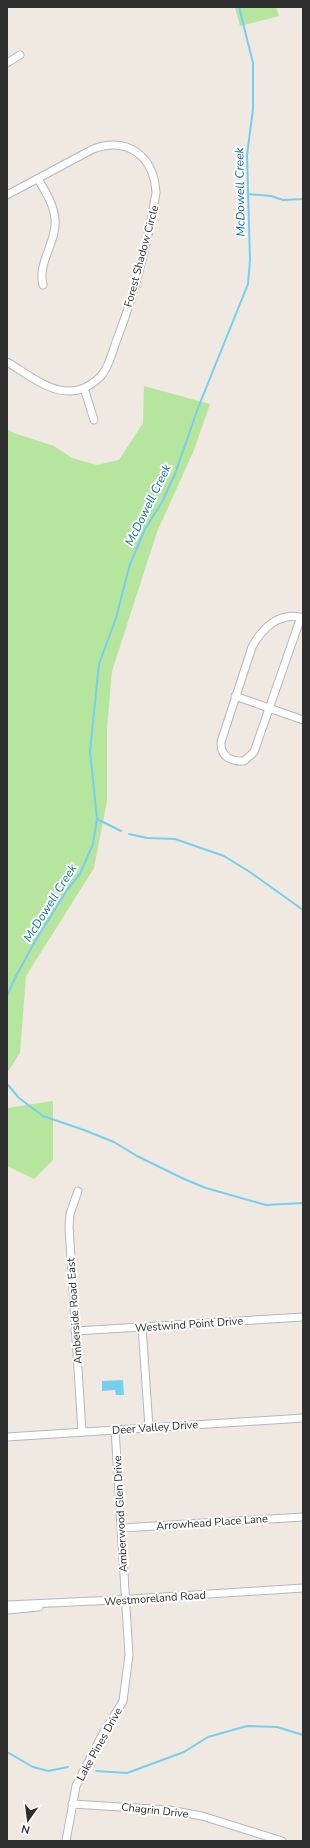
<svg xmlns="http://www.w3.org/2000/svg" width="310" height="1848" viewBox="0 0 310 1848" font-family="'Nunito Sans',sans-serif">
<rect width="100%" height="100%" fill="#efe9e1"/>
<g fill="#b6e59e">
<path d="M235,7H276L279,16L240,26Z"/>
<path d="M144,386L210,404L194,450L157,532L112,671L107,728V801L94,868L26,976L20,1053L7,1073V429L14,433L54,446L72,458L97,465L119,460L143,423Z"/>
<path d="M53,1101V1160L34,1179L7,1166V1108Z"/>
</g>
<path fill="#75cff0" d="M123,1380L124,1395H116L115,1390L102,1391V1381Z"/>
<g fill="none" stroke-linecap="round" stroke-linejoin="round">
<g stroke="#75cff0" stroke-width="2">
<path d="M248,194L271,196L283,200L303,199"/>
<path d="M97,819L121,831"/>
<path d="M129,834L147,838L175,839L224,856L250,872L303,910"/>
<path d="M7,996L16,976L37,938L67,890L80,874L93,844L97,819L90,751L99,664L116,618L130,564L145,529L162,502L175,474L198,408L248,284L250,260L247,155L253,109V63L239,7"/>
<path d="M8,1085L19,1098L43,1116L84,1130L114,1142L137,1156L184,1179L206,1188L266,1205L303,1203"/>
<path d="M7,1752L33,1767L48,1771L68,1767"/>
<path d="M96,1771L127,1773L184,1752L208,1737L247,1726L277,1727L303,1735"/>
</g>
<defs>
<g id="minor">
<path d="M7,63L20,55"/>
<path d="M38,179C45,191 54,205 55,219C57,242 37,263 43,285"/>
<path d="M7,195L93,149C129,136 154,157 156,193C148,244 134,295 116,342C112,353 109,367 101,376C95,382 87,388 78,390C52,396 28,374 7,362"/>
<path d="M84,388L94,420"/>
<path d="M301,617L254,752L244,761C231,762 220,756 221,742L252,647C262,628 280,611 303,618"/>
<path d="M235,696L303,720"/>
<path d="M78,1191L70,1214L69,1227L82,1432"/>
<path d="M142,1327L149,1427"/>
<path d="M75,1331L303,1317"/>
<path d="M7,1437L303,1418"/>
<path d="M122,1528L303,1517"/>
<path d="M7,1605L116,1600L303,1588"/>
<path d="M7,1610L39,1607"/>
<path d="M72,1804L169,1810L202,1816L282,1841"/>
<path d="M66,1841L76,1786L101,1737L123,1701L129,1655L115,1429"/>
</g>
</defs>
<use href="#minor" stroke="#b4b7c1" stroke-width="9"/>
<use href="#minor" stroke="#fff" stroke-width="7"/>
</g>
<g text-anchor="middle" stroke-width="4" stroke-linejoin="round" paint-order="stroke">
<g font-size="11" fill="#2e2e2e" stroke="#fff">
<text transform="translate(141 256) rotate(-75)" y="4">Forest Shadow Circle</text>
<text transform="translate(74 1311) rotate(-94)" y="4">Amberside Road East</text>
<text transform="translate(189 1324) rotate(-4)" y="4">Westwind Point Drive</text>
<text transform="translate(155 1427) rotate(-4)" y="4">Deer Valley Drive</text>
<text transform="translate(120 1514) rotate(-93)" y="4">Amberwood Glen Drive</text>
<text transform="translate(212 1522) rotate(-4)" y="4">Arrowhead Place Lane</text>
<text transform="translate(155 1598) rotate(-4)" y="4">Westmoreland Road</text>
<text transform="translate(99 1744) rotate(-61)" y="4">Lake Pines Drive</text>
<text transform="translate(155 1810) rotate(6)" y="4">Chagrin Drive</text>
</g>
<g font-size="12" font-style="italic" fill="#0d6fa3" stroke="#fff">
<text transform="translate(240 192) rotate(-91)" y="4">McDowell Creek</text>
<text transform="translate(148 505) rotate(-64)" y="4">McDowell Creek</text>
<text transform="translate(50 903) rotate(-58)" y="4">McDowell Creek</text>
</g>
</g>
<rect width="310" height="1848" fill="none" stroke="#2e2e2e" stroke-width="16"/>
<g transform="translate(28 1820) rotate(194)" stroke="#ffffff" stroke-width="3" paint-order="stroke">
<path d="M0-3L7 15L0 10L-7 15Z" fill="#2e2e2e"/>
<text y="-6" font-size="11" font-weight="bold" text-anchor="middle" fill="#2e2e2e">N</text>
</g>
</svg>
